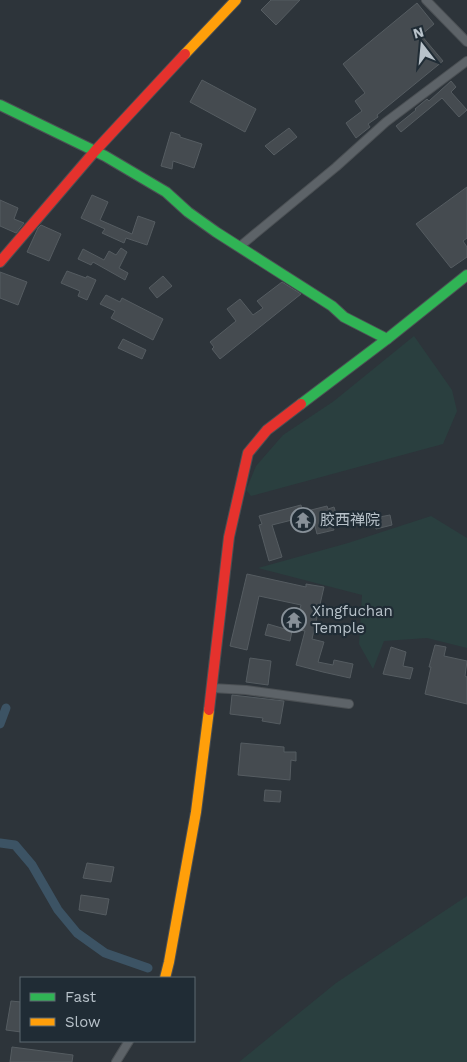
<svg xmlns="http://www.w3.org/2000/svg" width="467" height="1062" viewBox="0 0 467 1062" font-family="'Work Sans','Noto Sans SC',sans-serif">
<rect width="100%" height="100%" fill="#2d343a"/>
<g fill="#2a3f3f">
<path d="M414,336L452,390L457,411L443,444L251,496L246,490L256,466L283,435L334,401Z"/>
<path d="M431,516L467,538V648L427,638L384,641L373,669L359,644L362,595L258,568L348,543Z"/>
<path d="M467,896V1062H239L336,983Z"/>
</g>
<g fill="none" stroke-linecap="round" stroke-linejoin="round">
<g stroke="#3c5364" stroke-width="9">
<path d="M0,724L6,708"/>
<path d="M0,843L15,845L32,865L58,910L77,933L105,953L148,968"/>
</g>
</g>
<g fill="#454b50" stroke="#555c61">
<path d="M271,0H300L276,25L261,10Z"/>
<path d="M417,3L434,24L421,35L443,61L377,115L378,117L368,124L370,127L356,138L346,123L362,111L355,101L365,93L343,64Z"/>
<path d="M202,80L256,109L245,132L190,102Z"/>
<path d="M451,81L456,87L451,92L467,110L459,117L442,98L401,132L396,126L416,110L415,109L427,99L429,101Z"/>
<path d="M289,128L297,137L274,155L265,146Z"/>
<path d="M171,132L180,135V137L202,144L194,168L173,161L172,169L161,166Z"/>
<path d="M467,187V238L463,241L467,247V257L451,268L416,224Z"/>
<path d="M92,195L108,202L100,220L132,234L138,216L155,222L147,245L126,238L124,243L102,233L105,229L81,218Z"/>
<path d="M0,200L18,208L14,219L24,223L16,233L0,226Z"/>
<path d="M41,225L61,234L49,261L27,252L38,228Z"/>
<path d="M121,248L127,252L119,268L128,273L125,280L93,262L91,265L78,259L83,249L104,260L109,251L116,255Z"/>
<path d="M67,271L86,278L87,276L96,280L87,300L78,296L80,291L61,283Z"/>
<path d="M0,272L27,282L18,305L0,298Z"/>
<path d="M163,276L172,286L157,298L149,288Z"/>
<path d="M282,282L301,294L220,359L212,349L214,347L210,342L236,321L227,309L240,299L253,315L263,308L257,301Z"/>
<path d="M106,295L120,302L122,298L163,319L153,340L111,318L115,311L100,304Z"/>
<path d="M123,339L146,350L142,359L118,348Z"/>
<path d="M301,505L304,517L272,525L282,557L269,561L259,525L262,524L259,516Z"/>
<path d="M327,506L328,509L334,507L338,520L331,521L334,530L317,534L311,510Z"/>
<path d="M390,515L392,525L376,529L374,518Z"/>
<path d="M247,574L306,587V584L324,587L312,639L324,642L318,662L333,665L334,660L353,664L350,678L323,672L296,665L305,631L295,629L301,605L259,596L247,650L230,646Z"/>
<path d="M268,624L292,631L290,641L265,635Z"/>
<path d="M435,645L446,647L444,656L467,661L465,676L467,677V704L425,694L431,667H429Z"/>
<path d="M391,647L406,652L403,666L413,668L410,679L383,674Z"/>
<path d="M250,658L271,661L268,685L246,682Z"/>
<path d="M232,695L284,701L280,724L262,721L263,718L230,714Z"/>
<path d="M241,743L284,747V752H296V761L291,760L290,780L238,775Z"/>
<path d="M265,790L281,791L280,802L264,801Z"/>
<path d="M87,863L114,867L111,882L83,878Z"/>
<path d="M81,895L109,899L106,915L79,910Z"/>
<path d="M11,1001L21,1002V1032L6,1030Z"/>
<path d="M12,1047L73,1055L72,1062H10Z"/>
</g>
<g fill="none" stroke-linecap="round" stroke-linejoin="round">
<defs>
<g id="street">
<path d="M426,0L467,42"/>
<path d="M239,247L336,167L386,122L467,61"/>
<path d="M212,688L246,690L349,704"/>
<path d="M116,1062L129,1041"/>
</g>
<g id="fast">
<path d="M0,105L105,156L166,192L188,212L216,232L332,306L344,317L387,339"/>
<path d="M301,404L387,339L467,275"/>
</g>
<g id="slow">
<path d="M185,54L236,0"/>
<path d="M165,978L169,962L196,812L209,710"/>
</g>
<g id="jam">
<path d="M0,262L95,151L185,54"/>
<path d="M209,710L229,537L248,453L267,430L301,404"/>
</g>
</defs>
<use href="#street" stroke="#4b5054" stroke-width="10"/>
<use href="#fast" stroke="#4b5054" stroke-width="12"/>
<use href="#slow" stroke="#4b5054" stroke-width="12"/>
<use href="#jam" stroke="#4b5054" stroke-width="12"/>
<use href="#street" stroke="#5d6368" stroke-width="8"/>
<use href="#fast" stroke="#30b455" stroke-width="10"/>
<use href="#slow" stroke="#ff9f0a" stroke-width="10"/>
<use href="#jam" stroke="#e5322d" stroke-width="10"/>
</g>
<defs>
<symbol id="temple-ring" viewBox="-11 -11 22 22"><circle r="9.5" fill="#202c35" stroke="#879098" stroke-width="1.5"/><path d="M0-6L5-2H3V0L6.5 2.5H4V6H1.5V3h-3V6H-4V2.5H-6.5L-3 0V-2H-5Z" fill="#879098"/></symbol>
</defs>
<g fill-rule="evenodd">
<use href="#temple-ring" x="289" y="506" width="28" height="28"/>
<use href="#temple-ring" x="280" y="606" width="28" height="28"/>
</g>
<g text-anchor="middle" stroke-width="4.5" stroke-linejoin="round" paint-order="stroke">
<g font-size="15" fill="#b8c2ca" stroke="#202c35" text-anchor="start">
<text x="320" y="525">胶西禅院</text>
<text x="312" y="616">Xingfuchan<tspan x="312" dy="17">Temple</tspan></text>
</g>
</g>
<rect x="20" y="977" width="175" height="65" fill="#202c35" stroke="#5d6871"/>
<rect x="30" y="993" width="25" height="8" fill="#30b455" stroke="#5d6871"/>
<text x="65" y="1002" font-size="15" fill="#b8c2ca">Fast</text>
<rect x="30" y="1018" width="25" height="8" fill="#ff9f0a" stroke="#5d6871"/>
<text x="65" y="1027" font-size="15" fill="#b8c2ca">Slow</text>
<g transform="translate(422 45) rotate(344)" stroke="#202c35" stroke-width="4" paint-order="stroke">
<path d="M0-4L9 19L0 12L-9 19Z" fill="#b8c2ca"/>
<text y="-8" font-size="14" font-weight="bold" text-anchor="middle" fill="#b8c2ca">N</text>
</g>
</svg>
